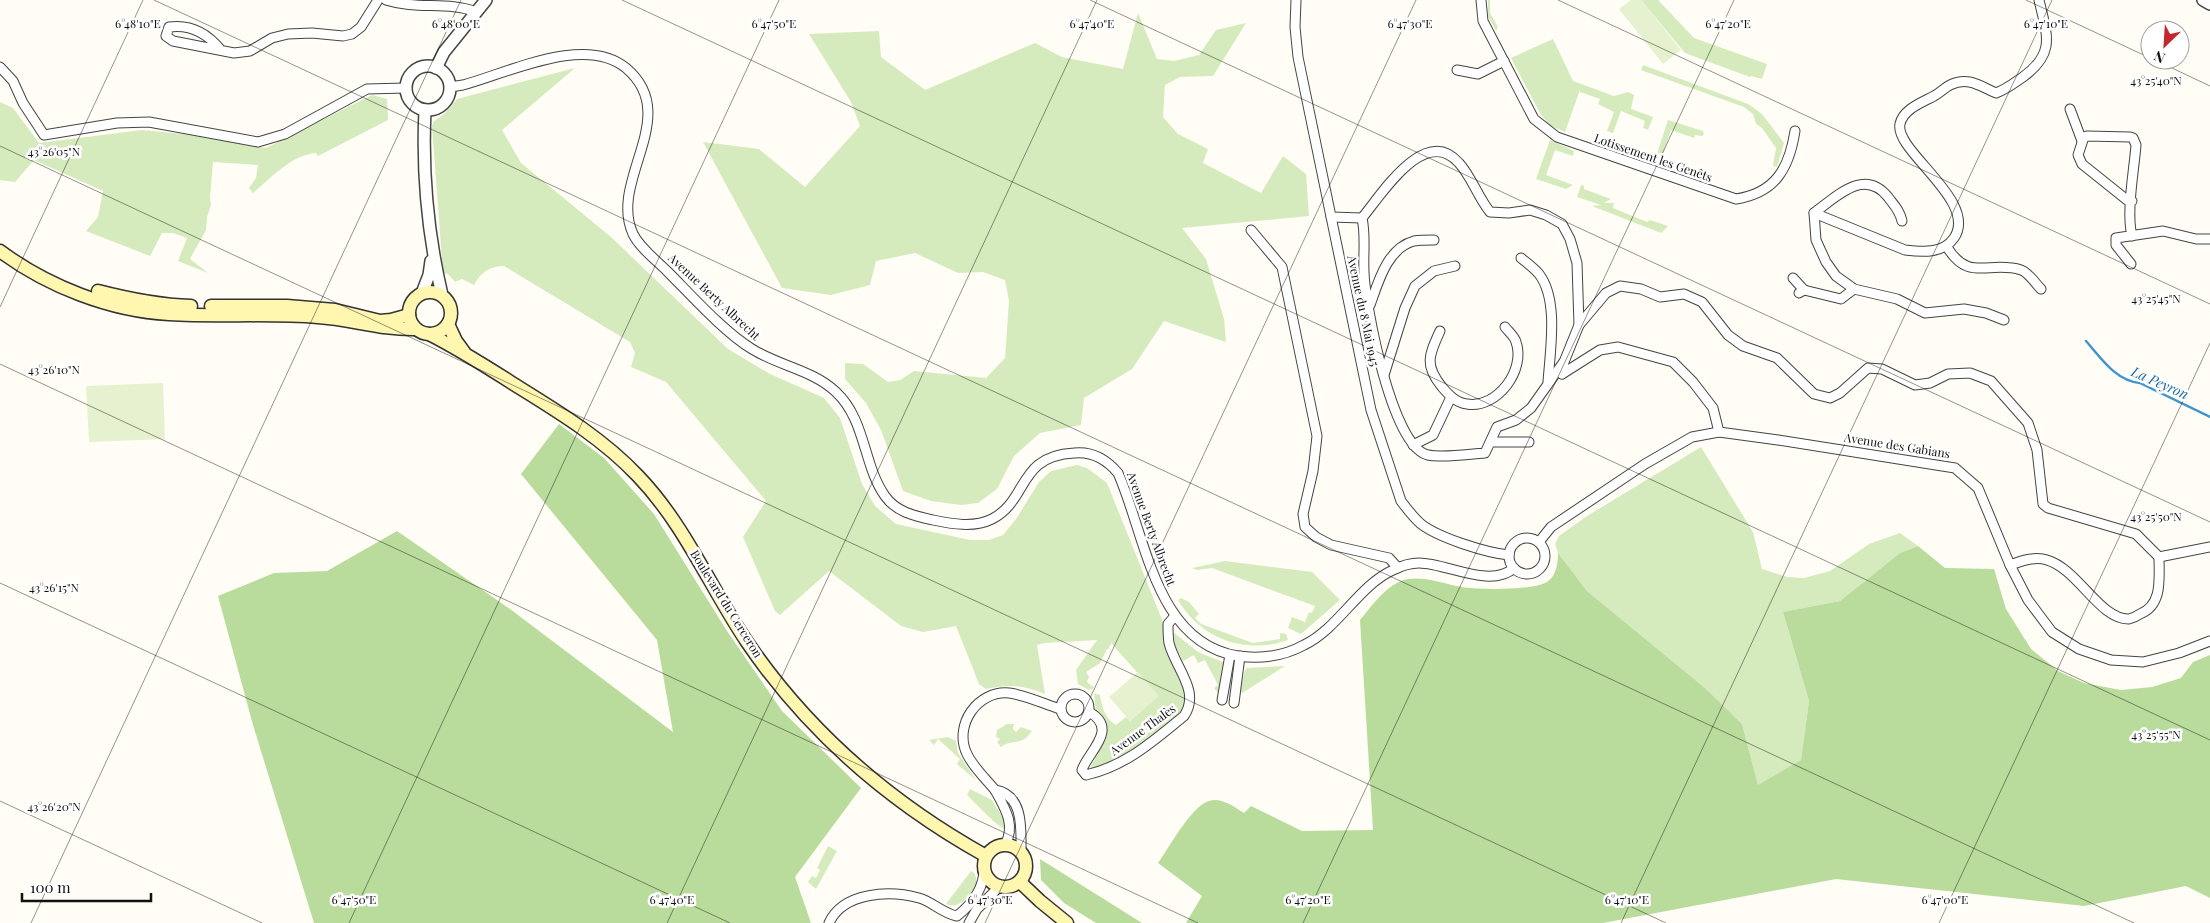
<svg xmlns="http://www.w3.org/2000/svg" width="2210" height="923" viewBox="0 0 2210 923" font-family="'Playfair Display',serif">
<rect width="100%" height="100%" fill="#fffdf5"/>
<g fill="#d5ebbd">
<path d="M1488,0H1490V13L1498,27L1496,31L1488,16Z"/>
<path d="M1641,0H1658L1694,38L1767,64L1762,79L1751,76L1750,77L1685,53Z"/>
<path d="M1138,13L1157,59L1174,61L1199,55L1216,30L1246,23L1213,76L1180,77L1165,85L1163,117L1178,134L1208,149L1203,163L1261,193L1283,156L1306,174L1309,216L1182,228L1206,259L1224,319L1226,342L1164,321L1132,369L1084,398L1081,425L1040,433L1014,456L997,489L978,503L961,505L931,501L903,491L881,430L866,403L845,379V363L863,364L888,382L900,380L914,371L986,378L1005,358L1009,301L1005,280L983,272L958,273L915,253L876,261L870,285L831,295L782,288L703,142L759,149L805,187L860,126L851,102L809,34L879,31L881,57L925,90L1035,43L1062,57L1123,69Z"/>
<path d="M1553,39L1573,81L1614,96L1628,92L1634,95L1631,109L1653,117L1648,130L1643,128L1645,121L1621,111L1613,133L1607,131L1614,112L1598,104L1600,99L1580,92V90L1565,132L1549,125L1540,113L1511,58Z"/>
<path d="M1643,65L1748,104L1762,114L1784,143L1777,167L1773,166L1776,148L1762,128L1756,124L1753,114L1744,107L1641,70Z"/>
<path d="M575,68L502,130L521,163L611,237L728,349L770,374L824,398L840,418L862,484L875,506L896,524L970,540H989L1003,535L1016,519L1039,482L1051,471L1077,465L1087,468L1107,483L1167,632L1188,701L1185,713L1127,757L1091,771L1090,768L1104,740L1096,712L1094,693L1100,695C1102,707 1105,719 1116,725L1126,717L1130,721L1158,696L1111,643L1109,648L1110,649H1107L1100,663L1086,672L1089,677L1087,682L1094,688L1089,690L1078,684L1076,670L1097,640L1044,643L1037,645L1045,694C1024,685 1008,684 986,689L979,684L956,626L923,632L901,626L829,571L780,615L775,611L743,537L766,501L666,382L631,367L635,353L630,342L504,266C490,266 481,272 474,285L462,279L455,282L448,274L443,273L432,126L434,121L444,114L457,99Z"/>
<path d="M372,95L387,99L388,120L318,156L316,153C291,155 271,178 253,193L249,188L256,178L258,165L213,162L210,197L211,205L207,217L206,230L190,259L208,273L178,261L187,238L173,233H162L150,256L86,231L98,217L103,191L34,160L15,182L0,180V102L13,108L39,143L142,130L215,137L266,148Z"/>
<path d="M1668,120L1703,131L1704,134L1702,136L1695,135L1694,138L1671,130L1662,156L1658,155L1654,163Z"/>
<path d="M1550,140L1574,151L1573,156L1555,150L1546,175L1573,185L1566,189L1536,179Z"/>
<path d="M1581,185L1584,186V189L1611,199L1604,203H1614L1613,208L1647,222L1650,220L1668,226L1661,233L1592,206L1601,205L1577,197Z"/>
<path d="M1701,447L1753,532L1762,569L1787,577L1804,578L1830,571L1869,544L1900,533L1918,546L1900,553L1840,601L1783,612L1809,701L1801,760L1758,786L1742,724L1705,688L1587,591L1558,553L1555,544L1559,536L1587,516Z"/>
<path d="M1225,561L1312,572L1340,600L1301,634L1288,628L1292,617L1305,622L1309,612L1312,613L1315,606L1212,568L1197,570L1192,568Z"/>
<path d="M1181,598L1189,602L1199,614L1195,618L1201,624L1253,643L1280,639V633L1286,634L1288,640C1245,655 1201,639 1178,600Z"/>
<path d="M1173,632L1198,652L1225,663L1220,695L1214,688L1218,685L1205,660L1198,663L1194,655L1183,661L1175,646Z"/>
<path d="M1285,666L1242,693L1240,690L1245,670L1247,668Z"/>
<path d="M1007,724H1014L1013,729L1016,732L1021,727L1032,731C1021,747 1013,738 1001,747L997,742L1000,739L996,737L997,730Z"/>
<path d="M948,737L956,741L958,753L976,780L957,764L960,759L938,739L934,745L929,740Z"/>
<path d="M970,789L992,800L1007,825L1004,829L993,821L967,795Z"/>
<path d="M828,846L837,851L816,889L808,882L812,876L816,878L820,870L817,868Z"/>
<path d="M971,871L975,874L977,883L976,886C968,896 960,910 946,904Z"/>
</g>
<g fill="#b9dc9c">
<path d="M559,424L604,458L654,514L727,631L782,711L861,788L795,877L811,923H314L253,725L218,596L274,573L327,571L397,531L510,609L673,732L657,640L521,474Z"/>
<path d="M1918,546L1945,568L1994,569L2006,609L2031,649L2058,671L2084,683L2121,690L2152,687L2181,678L2193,662L2210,655V898L2186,886L2084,906L1836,879L1603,923H1186L1202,896L1158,863C1169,848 1192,805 1209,801C1221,797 1234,807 1244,813L1251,806L1302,831L1373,830L1360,620C1371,607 1384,588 1401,581C1420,574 1443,584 1462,587C1478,590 1531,590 1545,583C1556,578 1558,564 1558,553L1587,591L1705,688L1742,724L1758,785L1801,760L1809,701L1783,612L1840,601L1900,553Z"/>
<path d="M1040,859L1142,923H1096L1064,903L1041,880Z"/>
</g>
<g fill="#e6f2cf">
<path d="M1631,0H1641L1681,50L1663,64L1619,9Z"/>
<path d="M163,383L165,439L89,442L86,386Z"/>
<path d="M1138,672L1159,696L1130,721L1109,697Z"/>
</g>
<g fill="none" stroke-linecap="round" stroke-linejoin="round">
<path stroke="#3f96cf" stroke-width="2.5" d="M2086,341C2101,358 2116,381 2140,383L2210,417"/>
<defs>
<g id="minor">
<path d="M386,0C417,10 448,1 476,12"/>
<path d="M1296,0L1295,27L1298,57L1371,410L1401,501C1407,509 1413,517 1421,524C1439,538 1487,553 1509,555"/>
<path d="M1481,0L1483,21L1534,119L1557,137L1736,199C1775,193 1789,169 1795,131"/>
<path d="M220,49C206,32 190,24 169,27L166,36L173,41L234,53L250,51L272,38L288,34L312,33L343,36L352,34L361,27L378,0"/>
<path d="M0,67L13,81L23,103L44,135L117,123L149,122L258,142L285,134L367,89L406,88"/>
<path d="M1457,70L1478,74L1504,61"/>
<path d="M450,87L463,85C508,73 585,34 626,68C683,116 608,180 633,234C640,248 656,260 667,271C691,295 724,332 752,349C779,366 813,370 836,392C866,420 863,465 885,496C896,512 915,516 933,520C952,524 974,528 992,519C1029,500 1017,456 1074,453C1092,451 1107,460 1118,473C1146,536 1155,643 1238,656C1260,659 1284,656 1304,645C1339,628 1358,586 1393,570C1401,566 1410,563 1419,563C1447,563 1490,589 1514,568"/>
<path d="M2070,109L2082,141"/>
<path d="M1814,213C1836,197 1864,167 1888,197C1894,205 1900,211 1902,221"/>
<path d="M1331,217L1362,218"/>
<path d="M1251,230L1282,267L1317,436L1313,471L1303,514L1305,527L1316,537L1331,545L1389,558L1398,568"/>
<path d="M2132,236C2126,212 2134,171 2136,145L2133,138L2130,137L2087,136L2084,137L2078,155L2082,164L2127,200L2132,201"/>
<path d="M1947,247C1969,283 1989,260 2021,270C2028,272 2035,283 2041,289"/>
<path d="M1521,258C1527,263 1534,268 1539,274C1559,300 1550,351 1548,382"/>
<path d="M2131,264L2116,245V238L2163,231L2196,239H2210"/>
<path d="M1793,278L1804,290"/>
<path d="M1799,293L1804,290L1841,299L1854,289"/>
<path d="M1370,305C1378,283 1387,248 1414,241C1420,240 1427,240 1434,240"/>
<path d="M2004,320L1986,313L1964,309L1925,313L1897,299L1854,289L1836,276L1826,262L1816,240L1814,213L1905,250C1922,252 1943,254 1954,238C1979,201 1894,151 1900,124C1903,109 1923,102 1934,96C1940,93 1944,88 1950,85C1968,76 1980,86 1996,93C2007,89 2014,83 2023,77C2056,53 2047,35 2039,0"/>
<path d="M1440,331C1429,355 1424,365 1442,387C1448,394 1456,403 1467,404C1497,409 1526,370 1516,342C1515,337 1508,331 1505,327"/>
<path d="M1563,363L1531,408L1516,420L1497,427L1485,453C1469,454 1444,458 1428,455C1392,448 1365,304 1364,272C1363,253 1366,236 1362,218C1382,194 1425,124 1459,163C1471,176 1478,197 1490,212L1509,213L1530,210L1546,215L1562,224L1570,239L1577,263L1579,325"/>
<path d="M1562,374L1564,362L1579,325L1606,293L1620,286L1641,289L1660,297L1684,294L1702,302L1728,335L1743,346L1777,358L1814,394L1830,398L1840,393L1868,368L1882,369L1915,385L1930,383L1948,374L1970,373L1991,381L2028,423L2037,450L2043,504L2048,508L2136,534L2159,557L2210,547"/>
<path d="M1562,374L1600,350L1618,347L1673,362L1693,382L1713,408L1719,432"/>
<path d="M1384,375L1405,308L1415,286L1434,271L1455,266"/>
<path d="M1491,442H1529"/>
<path d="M1413,445L1433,435L1451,397"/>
<circle cx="1527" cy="556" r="18"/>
<path d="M1539,542L1551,527L1645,464L1692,437L1719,432L1778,440L1955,468L1978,488L2010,565L2028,600L2052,632L2079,649L2111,660L2143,662L2179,653L2210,641"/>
<path d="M2010,565C2021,561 2035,556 2047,560C2078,569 2100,620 2129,619C2133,618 2137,616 2140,614C2163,605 2159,578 2159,557"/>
<circle cx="1075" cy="708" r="14"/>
<path d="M1222,700L1230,655"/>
<path d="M1234,703L1240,656"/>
<path d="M1089,712C1120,729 1087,753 1082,770L1086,775C1126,766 1153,741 1184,716C1201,691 1175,668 1169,643C1168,637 1168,630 1168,624L1174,617"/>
<path d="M995,790C1005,808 1016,825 1005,845"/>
<path d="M1021,851C1021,829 1024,795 995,790C986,779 973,767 967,754C953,725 978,690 1009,693C1026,695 1044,704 1060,709"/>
<path d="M829,923C843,892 889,890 919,898C933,902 942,913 957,916C972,904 984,889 984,869"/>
<path d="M969,923L977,909L999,887"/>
</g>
<g id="tertiary">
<path d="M2203,0L2210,4"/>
<circle cx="428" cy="88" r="22"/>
<path d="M436,68L444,52L486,0"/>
<path d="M425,110C422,171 428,235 442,295"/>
<path d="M422,293L429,275L431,261"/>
</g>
<g id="secondary">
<path d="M0,251C47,286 110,311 169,314C218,317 268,313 318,317C351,319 381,330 416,329"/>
<path d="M98,291C129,299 159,305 191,306"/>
<circle cx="430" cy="313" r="21"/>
<path d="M211,306H287L335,310L380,321L391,320L409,315"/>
<path d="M448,324L456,341L464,352"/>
<path d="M429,334C461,350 490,369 520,388C562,414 604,440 638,476C685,525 710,587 747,642C809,733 891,803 986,856"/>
<circle cx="1005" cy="866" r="21"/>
<path d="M1020,882L1040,901L1067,923"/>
</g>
</defs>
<use href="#minor" stroke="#444" stroke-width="11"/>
<use href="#tertiary" stroke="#444" stroke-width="14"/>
<use href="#secondary" stroke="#333" stroke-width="15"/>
<use href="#minor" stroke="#fff" stroke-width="9"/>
<use href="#tertiary" stroke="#fff" stroke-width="11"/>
<use href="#secondary" stroke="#fff6b0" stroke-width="12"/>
</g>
<path fill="none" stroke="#111" stroke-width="1" stroke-opacity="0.45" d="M154,0L2134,923M622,0L2210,740M1090,0L2210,522M1558,0L2210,304M2026,0L2150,58M2155,60L2210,86M0,146L1666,923M0,307L143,0M0,364L1198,923M0,583L730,923M0,801L262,923M31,923L461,0M349,923L779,0M667,923L1097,0M985,923L1416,0M1303,923L1734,0M1621,923L2052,0M1939,923L2210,343"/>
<g text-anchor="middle" stroke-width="5" stroke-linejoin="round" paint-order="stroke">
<g font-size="12" fill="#111" stroke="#fff">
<text transform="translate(1653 158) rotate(19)" y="4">Lotissement les Genêts</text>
<text transform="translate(714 297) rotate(43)" y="4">Avenue Berty Albrecht</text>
<text transform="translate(1363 311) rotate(78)" y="4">Avenue du 8 Mai 1945</text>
<text transform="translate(1897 446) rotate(9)" y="4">Avenue des Gabians</text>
<text transform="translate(1151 529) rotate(70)" y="4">Avenue Berty Albrecht</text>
<text transform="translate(726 604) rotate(58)" y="4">Boulevard du Cerceron</text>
<text transform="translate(1143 730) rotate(-36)" y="4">Avenue Thalès</text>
</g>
<g font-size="14" font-style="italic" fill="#1768a6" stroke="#fff">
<text transform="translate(2160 383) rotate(24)" y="5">La Peyron</text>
</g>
</g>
<g font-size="12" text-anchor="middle" fill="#111" stroke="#fff" stroke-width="5" stroke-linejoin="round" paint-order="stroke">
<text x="138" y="28">6°48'10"E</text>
<text x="456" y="28">6°48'00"E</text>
<text x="774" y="28">6°47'50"E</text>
<text x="1092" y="28">6°47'40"E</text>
<text x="1410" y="28">6°47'30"E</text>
<text x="1728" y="28">6°47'20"E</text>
<text x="2046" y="28">6°47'10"E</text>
<text x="2156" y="85">43°25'40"N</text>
<text x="54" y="156">43°26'05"N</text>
<text x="2156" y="303">43°25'45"N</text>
<text x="54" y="374">43°26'10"N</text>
<text x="2156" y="521">43°25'50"N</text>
<text x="54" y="592">43°26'15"N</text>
<text x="2156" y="739">43°25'55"N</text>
<text x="54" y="811">43°26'20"N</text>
<text x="354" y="904">6°47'50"E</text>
<text x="672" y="904">6°47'40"E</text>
<text x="990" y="904">6°47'30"E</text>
<text x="1308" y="904">6°47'20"E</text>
<text x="1627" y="904">6°47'10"E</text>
<text x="1945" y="904">6°47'00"E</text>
</g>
<g transform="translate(2165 45) rotate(205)"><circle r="24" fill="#ffffff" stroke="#a0a0a0"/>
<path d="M0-4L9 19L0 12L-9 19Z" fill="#c4262e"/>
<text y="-8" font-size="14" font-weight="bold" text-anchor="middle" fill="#111111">N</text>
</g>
<path d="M22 893v8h129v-8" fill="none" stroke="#111111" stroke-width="2.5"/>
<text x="30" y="893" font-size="15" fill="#111111" stroke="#ffffff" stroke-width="4" paint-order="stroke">100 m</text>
</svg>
